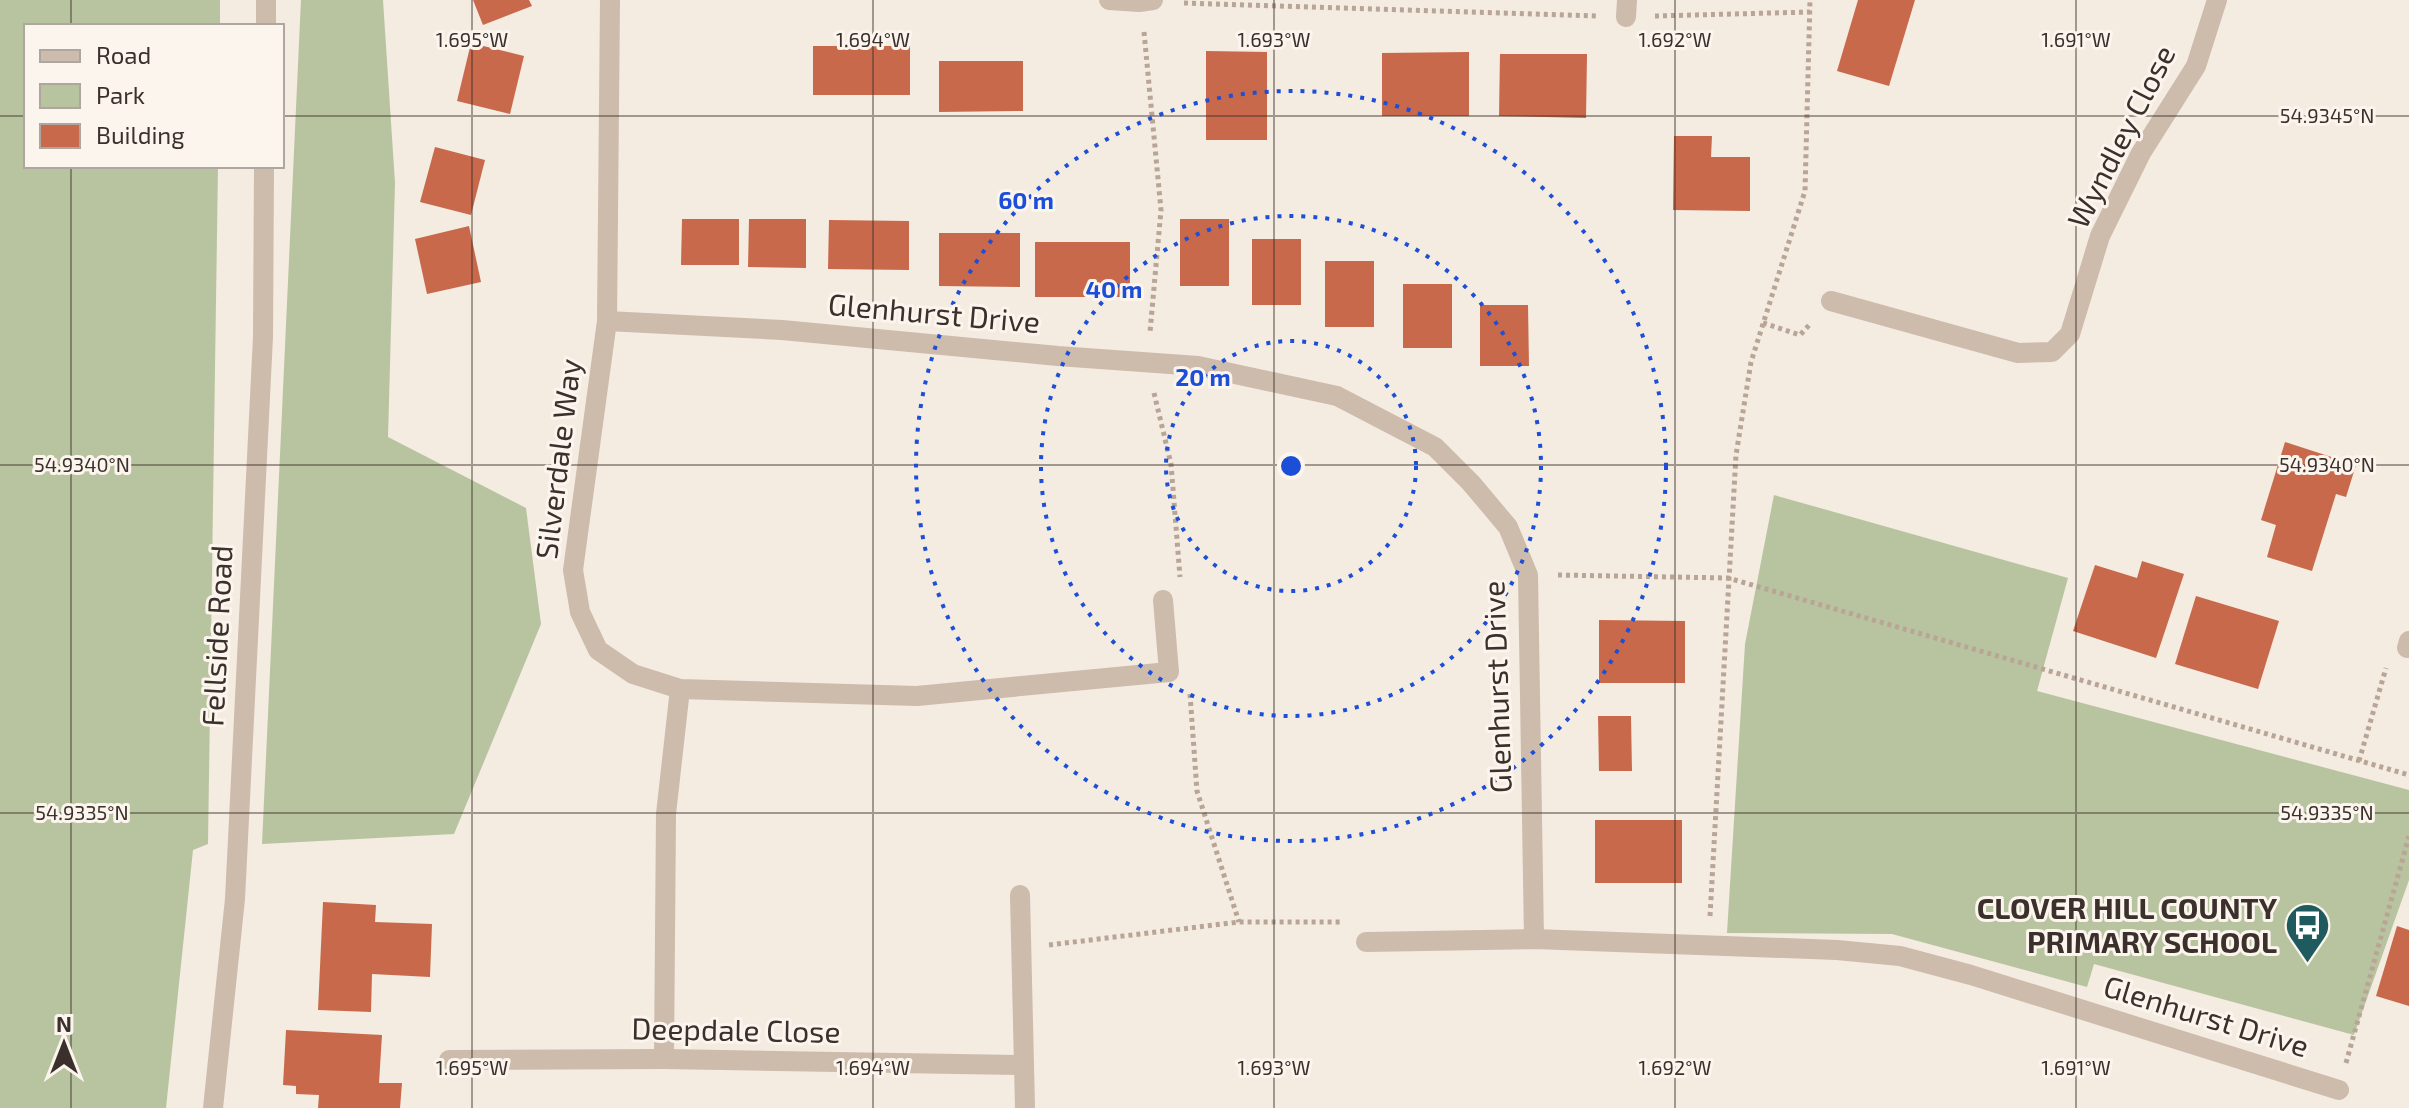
<svg xmlns="http://www.w3.org/2000/svg" width="2409" height="1108" viewBox="0 0 2409 1108" font-family="'Exo 2',sans-serif">
<rect width="100%" height="100%" fill="#f4ebe1"/>
<g fill="#b8c4a0">
<path d="M0,0H220V26H26V166H218L208,844L193,850L166,1108H0Z"/>
<path d="M301,0H383L395,183L388,437L526,508L541,624L454,834L262,844Z"/>
<path d="M1774,495L2068,578L2037,691L2409,790V880L2354,1035L2094,964L2087,987L1892,934L1727,933L1745,644Z"/>
</g>
<g fill="#c8694b">
<path d="M473,0H529L532,6L483,25Z"/>
<path d="M1858,0H1915L1889,86L1837,71Z"/>
<path d="M471,43L524,56L510,114L457,101Z"/>
<rect x="813" y="46" width="97" height="49"/>
<path d="M1206,51L1267,52V140H1206Z"/>
<path d="M1469,52V116H1382V53Z"/>
<path d="M1500,54H1587L1586,118L1499,116Z"/>
<path d="M939,61H1023V111L939,112Z"/>
<path d="M1674,136H1712L1711,157H1750V211L1673,210Z"/>
<path d="M435,147L485,160L471,215L420,202Z"/>
<path d="M682,219H739V265H681Z"/>
<path d="M749,219H806V268L748,267Z"/>
<rect x="1180" y="219" width="49" height="67"/>
<path d="M829,220L909,221V270L828,269Z"/>
<path d="M469,226L481,282L427,294L415,239Z"/>
<path d="M939,233H1020V287L939,286Z"/>
<rect x="1252" y="239" width="49" height="66"/>
<rect x="1035" y="242" width="95" height="55"/>
<rect x="1325" y="261" width="49" height="66"/>
<rect x="1403" y="284" width="49" height="64"/>
<path d="M1480,305H1528L1529,366H1480Z"/>
<path d="M2285,442L2356,465L2346,497L2336,494L2312,571L2267,557L2276,525L2261,520Z"/>
<path d="M2142,561L2184,574L2156,658L2073,631L2095,565L2137,578Z"/>
<path d="M2196,596L2279,621L2258,689L2175,664Z"/>
<path d="M1599,620L1685,621V683H1599Z"/>
<path d="M1598,716H1631L1632,771H1599Z"/>
<rect x="1595" y="820" width="87" height="63"/>
<path d="M323,902L376,905L375,922L432,924L430,977L372,974L371,1012L318,1010Z"/>
<path d="M2397,926L2409,930V1006L2376,996Z"/>
<path d="M286,1030L382,1035L379,1083H402L400,1108H318L319,1095L296,1094V1086L283,1085Z"/>
</g>
<g fill="none" stroke-linecap="round" stroke-linejoin="round">
<g stroke="#b9a596" stroke-width="5" stroke-dasharray="4 4" stroke-linecap="butt">
<path d="M1184,3L1597,16"/>
<path d="M1655,16L1810,12"/>
<path d="M1144,32L1161,210L1150,332"/>
<path d="M1763,323L1800,335L1811,323"/>
<path d="M1154,393L1171,464L1180,577"/>
<path d="M1558,575L1728,578L2409,775"/>
<path d="M1190,694L1197,791L1239,922"/>
<path d="M2359,761L2386,668"/>
<path d="M1710,916L1736,455L1751,362L1805,191L1810,0"/>
<path d="M1049,945L1239,922H1342"/>
<path d="M2346,1063L2409,836"/>
</g>
<g stroke="#cdbbac" stroke-width="20">
<path d="M610,0L607,321L573,570L580,612L598,650L633,674L680,689L917,696L1169,672L1163,600"/>
<path d="M1109,0L1139,2L1153,0"/>
<path d="M1626,17L1627,0"/>
<path d="M1831,301L2018,353L2052,352L2070,334L2100,236L2141,153L2196,66L2217,0"/>
<path d="M607,321L782,330L1058,356L1198,366L1337,396L1435,447L1471,483L1508,527L1528,575L1534,939"/>
<path d="M2407,648L2409,641"/>
<path d="M1020,895L1025,1108"/>
<path d="M1366,942L1534,939L1837,950L1900,956L1971,975L2339,1090"/>
<path d="M664,1059L666,814L680,689"/>
<path d="M449,1060L664,1059L1022,1065"/>
</g>
<g stroke="#cdbbac" stroke-width="20">
<path d="M266,26V0"/>
<path d="M213,1108L235,899L263,337L264,166"/>
</g>
</g>
<path fill="none" stroke="#3b302b" stroke-width="2" stroke-opacity="0.45" d="M71,0V26M472,0V1108M873,0V1108M1274,0V1108M1675,0V1108M2076,0V1108M0,116H26M282,116H2409M71,166V1108M0,465H2409M0,813H2409"/>
<g fill="none" stroke="#1d4ed8" stroke-width="4" stroke-dasharray="4 8">
<circle cx="1291" cy="466" r="125"/>
<circle cx="1291" cy="466" r="250"/>
<circle cx="1291" cy="466" r="375"/>
</g>
<defs>
<symbol id="bus-pin" viewBox="-11 -11 22 30"><path d="M0 17L-7.5 6A9.5 9.5 0 1 1 7.5 6Z" fill="#1f5a5e" stroke="#fbf5ee"/><path d="M-5-6H5V4H4V6H2V4H-2V6H-4V4H-5ZM-3.5-4V0h7V-4ZM-3.5 1.2v1.5H-2V1.2ZM2 1.2v1.5H3.5V1.2Z" fill="#fff"/></symbol>
</defs>
<g fill-rule="evenodd">
<use href="#bus-pin" x="2282" y="900" width="51" height="69"/>
</g>
<g text-anchor="middle" stroke-width="6" stroke-linejoin="round" paint-order="stroke">
<g font-size="30" fill="#3b302b" stroke="#fbf5ee">
<text transform="translate(2122 137) rotate(-63)" y="10">Wyndley Close</text>
<text transform="translate(934 314) rotate(5)" y="10">Glenhurst Drive</text>
<text transform="translate(559 459) rotate(-83)" y="10">Silverdale Way</text>
<text transform="translate(218 636) rotate(-87)" y="10">Fellside Road</text>
<text transform="translate(1498 687) rotate(-92)" y="10">Glenhurst Drive</text>
<text transform="translate(2206 1017) rotate(17)" y="10">Glenhurst Drive</text>
<text transform="translate(736 1031) rotate(1)" y="10">Deepdale Close</text>
</g>
<g font-size="30" font-weight="bold" fill="#3b302b" stroke="#fbf5ee" text-anchor="end">
<text x="2277" y="919">CLOVER HILL COUNTY<tspan x="2277" dy="34">PRIMARY SCHOOL</tspan></text>
</g>
</g>
<g font-size="20" text-anchor="middle" fill="#3b302b" stroke="#fbf5ee" stroke-width="6" stroke-linejoin="round" paint-order="stroke">
<text x="472" y="47">1.695°W</text>
<text x="873" y="47">1.694°W</text>
<text x="1274" y="47">1.693°W</text>
<text x="1675" y="47">1.692°W</text>
<text x="2076" y="47">1.691°W</text>
<text x="2327" y="123">54.9345°N</text>
<text x="82" y="472">54.9340°N</text>
<text x="2327" y="472">54.9340°N</text>
<text x="82" y="820">54.9335°N</text>
<text x="2327" y="820">54.9335°N</text>
<text x="472" y="1075">1.695°W</text>
<text x="873" y="1075">1.694°W</text>
<text x="1274" y="1075">1.693°W</text>
<text x="1675" y="1075">1.692°W</text>
<text x="2076" y="1075">1.691°W</text>
</g>
<circle cx="1291" cy="466" r="12" fill="#1d4ed8" stroke="#fbf5ee" stroke-width="4"/>
<g font-size="24" text-anchor="middle" font-weight="bold" fill="#1d4ed8" stroke="#fbf5ee" stroke-width="6" stroke-linejoin="round" paint-order="stroke">
<text x="1026" y="209">60 m</text>
<text x="1114" y="298">40 m</text>
<text x="1203" y="386">20 m</text>
</g>
<rect x="24" y="24" width="260" height="144" fill="#fbf5ee" stroke="#aea6a0" stroke-width="2"/>
<rect x="40" y="50" width="40" height="12" fill="#cdbbac" stroke="#aea6a0" stroke-width="2"/>
<text x="96" y="64" font-size="24" fill="#3b302b">Road</text>
<rect x="40" y="84" width="40" height="24" fill="#b8c4a0" stroke="#aea6a0" stroke-width="2"/>
<text x="96" y="104" font-size="24" fill="#3b302b">Park</text>
<rect x="40" y="124" width="40" height="24" fill="#c8694b" stroke="#aea6a0" stroke-width="2"/>
<text x="96" y="144" font-size="24" fill="#3b302b">Building</text>
<g transform="translate(64 1044)" stroke="#fbf5ee" stroke-width="6" paint-order="stroke">
<path d="M0-6L14 30L0 20L-14 30Z" fill="#3b302b"/>
<text y="-12" font-size="22" font-weight="bold" text-anchor="middle" fill="#3b302b">N</text>
</g>
</svg>
